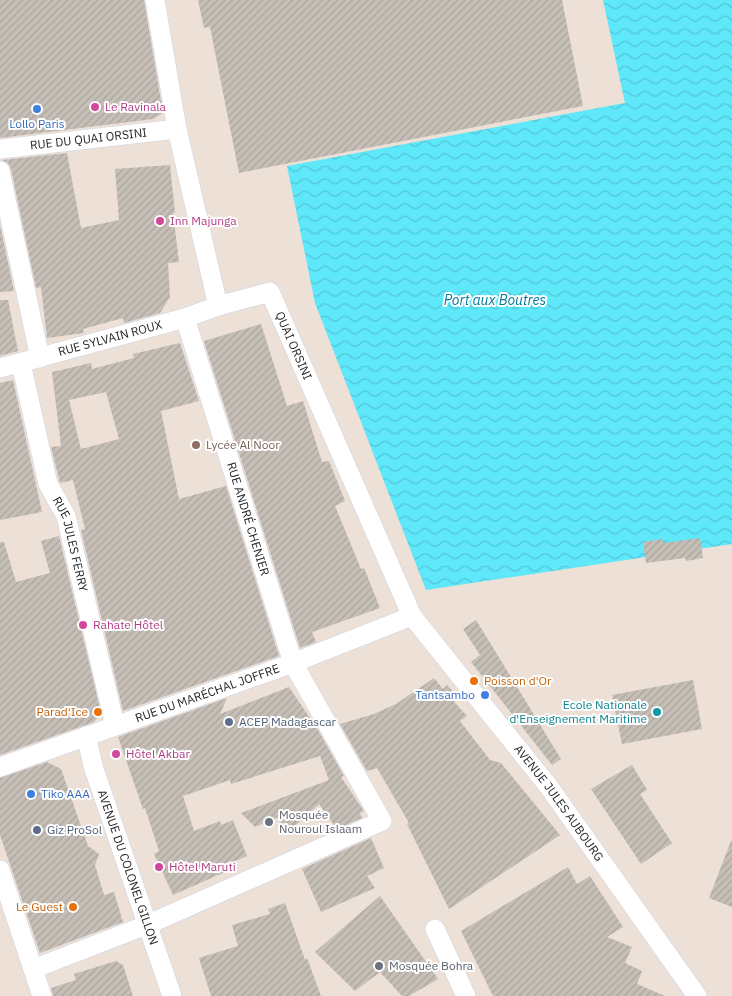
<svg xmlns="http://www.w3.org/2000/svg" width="732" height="996" viewBox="0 0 732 996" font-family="'IBM Plex Sans',sans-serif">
<defs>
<pattern id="water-waves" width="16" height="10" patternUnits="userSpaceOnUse" patternTransform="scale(1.25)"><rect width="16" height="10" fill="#5fe7fa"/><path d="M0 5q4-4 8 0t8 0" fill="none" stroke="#53c6d6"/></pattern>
<pattern id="building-hatch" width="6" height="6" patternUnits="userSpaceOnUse" patternTransform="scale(1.25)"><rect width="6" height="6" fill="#c6bfb7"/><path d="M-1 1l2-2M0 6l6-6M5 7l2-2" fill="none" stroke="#aaa49d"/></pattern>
</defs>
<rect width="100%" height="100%" fill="#ece0d7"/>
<path fill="url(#water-waves)" d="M603,0H732V544L426,590L315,303L287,166L625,103Z"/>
<g fill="url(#building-hatch)" fill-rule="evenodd">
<path d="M0,0H144L163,113L153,119L0,138Z"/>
<path d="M198,0H562L583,106L239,173L210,27L204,28Z"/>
<path d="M67,153L81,228L119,220L115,169L170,165L175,213H173L179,262L168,263L170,297L160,313L124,323L123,318L83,329L84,333L47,338L41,287L36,288L11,169L8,163L2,160Z"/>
<path d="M0,225L14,291L0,292Z"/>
<path d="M0,300H8L18,351L0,356Z"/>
<path d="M261,324L287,406L303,401L322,462L329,461L345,501L335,506L361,569L364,568L380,608L312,632L316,642L300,648L204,341Z"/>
<path d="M180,343L199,401L161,411L179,499L226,486L279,656L123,711L81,530L85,529L73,480L60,483L51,447L61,446L52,372L91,363L92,369L134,358L133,354ZM106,392L119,439L81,449L69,400Z"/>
<path d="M13,380L42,512L0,520V383Z"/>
<path d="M59,536L101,713L94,722L0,755V542H4L16,582L50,573L41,541Z"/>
<path d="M700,538L703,558L686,561L685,558L646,563L643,542L663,539V543Z"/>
<path d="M476,620L561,759L552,765L471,662L480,655L463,629Z"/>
<path d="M434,678L443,689L447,685L459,698L454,702L467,716L460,721L490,760L501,763L560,835L449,909L407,824L409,823L377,768L367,771L340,724L374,714L396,704Z"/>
<path d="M693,680L702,729L622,744L612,695Z"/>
<path d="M289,687L318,730L344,776L341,777L364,811L360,813L362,818L337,829L319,804L286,834L279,817L255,827L241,813L329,780L320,756L231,784L230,780L183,796L194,831L220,821L221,825L233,820L247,856L235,861L236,863L223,868L225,872L173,895L154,854L159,851L145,808L143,809L118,737L227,698L220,714Z"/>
<path d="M47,762L61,769L88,846L99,854L95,865L104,895L114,892L123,922L40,953L0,835V778Z"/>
<path d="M632,765L647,790L640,794L672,843L641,864L591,789Z"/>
<path d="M371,838L384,868L367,876L375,888L321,912L302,869Z"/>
<path d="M731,841H732V907L709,898Z"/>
<path d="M568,867L577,884L590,876L623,927L607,937L632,947L625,963L642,971L637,984L665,996H493L461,931Z"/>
<path d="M380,896L438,979L409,996H402L380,972L355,991L315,952Z"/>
<path d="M285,903L305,960L307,958L321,996H211L199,958L238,946L232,925L270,914L268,909Z"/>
<path d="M116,961L123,965L133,996H53L51,988L76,980L74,974Z"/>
</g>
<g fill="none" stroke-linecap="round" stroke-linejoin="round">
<defs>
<g id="street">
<path id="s1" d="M155,0L177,129L218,306L270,292L412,616L549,787L697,996"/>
<path id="s2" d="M0,149L177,129"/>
<path d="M0,171L40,358"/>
<path id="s3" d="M21,363L48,484L66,516L115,726"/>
<path id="s4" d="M0,368L185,318L218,306"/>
<path id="s5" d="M86,736L94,769L172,996"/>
<path id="s6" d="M0,767L293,663L412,616"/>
<path d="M0,870L42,996"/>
<path d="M435,929L466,996"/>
<path d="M33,969L149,924L382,821L293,663L185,318"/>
</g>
</defs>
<use href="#street" stroke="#cdd4e3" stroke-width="20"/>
<use href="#street" stroke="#fff" stroke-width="19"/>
</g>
<g fill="#d1479c" stroke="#fff" stroke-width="2">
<circle cx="95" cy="107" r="5"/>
<circle cx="160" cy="221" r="5"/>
<circle cx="83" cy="625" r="5"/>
<circle cx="116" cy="754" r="5"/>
<circle cx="159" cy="867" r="5"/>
</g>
<g fill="#3f7fe0" stroke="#fff" stroke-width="2">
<circle cx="37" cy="109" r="5"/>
<circle cx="485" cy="695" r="5"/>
<circle cx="31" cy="794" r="5"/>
</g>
<circle fill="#8d6e63" stroke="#fff" stroke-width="2" cx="196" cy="445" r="5"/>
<g fill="#e8710a" stroke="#fff" stroke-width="2">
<circle cx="474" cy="681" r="5"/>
<circle cx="98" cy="712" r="5"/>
<circle cx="73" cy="907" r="5"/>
</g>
<circle fill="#0f9aa8" stroke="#fff" stroke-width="2" cx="657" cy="712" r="5"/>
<g fill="#5c6f8a" stroke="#fff" stroke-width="2">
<circle cx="229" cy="722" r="5"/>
<circle cx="37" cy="830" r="5"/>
</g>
<g fill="#6b7280" stroke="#fff" stroke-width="2">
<circle cx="269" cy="822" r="5"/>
<circle cx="379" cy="966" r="5"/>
</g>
<g text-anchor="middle" stroke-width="4" stroke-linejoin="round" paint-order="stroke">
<g font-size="12" fill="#b23c85" stroke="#fff" text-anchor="start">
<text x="105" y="111">Le Ravinala</text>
<text x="170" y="225">Inn Majunga</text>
<text x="93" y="629">Rahate Hôtel</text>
<text x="126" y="758">Hôtel Akbar</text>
<text x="169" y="871">Hôtel Maruti</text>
</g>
<g font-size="12" fill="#366cbe" stroke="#fff">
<text x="37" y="128">Lollo Paris</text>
<text x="475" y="699" text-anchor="end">Tantsambo</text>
<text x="41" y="798" text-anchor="start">Tiko AAA</text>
</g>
<g font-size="12" fill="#282828" stroke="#fff">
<text dy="4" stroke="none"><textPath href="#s2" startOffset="89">RUE DU QUAI ORSINI</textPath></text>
<text dy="4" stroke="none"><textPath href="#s4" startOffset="114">RUE SYLVAIN ROUX</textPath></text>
<text dy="4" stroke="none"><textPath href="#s1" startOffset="425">QUAI ORSINI</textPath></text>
<text transform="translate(248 519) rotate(73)" y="4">RUE ANDRÉ CHENIER</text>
<text dy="4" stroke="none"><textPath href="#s3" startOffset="189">RUE JULES FERRY</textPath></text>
<text dy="4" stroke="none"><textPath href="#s6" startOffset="220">RUE DU MARÉCHAL JOFFRE</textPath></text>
<text dy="4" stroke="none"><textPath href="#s1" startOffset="958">AVENUE JULES AUBOURG</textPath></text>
<text dy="4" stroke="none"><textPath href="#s5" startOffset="138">AVENUE DU COLONEL GILLON</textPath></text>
</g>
<g font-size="12" fill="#785e54" stroke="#fff" text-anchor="start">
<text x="206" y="449">Lycée Al Noor</text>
</g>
<g font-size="12" fill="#c56008" stroke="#fff" text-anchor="end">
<text x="484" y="685" text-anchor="start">Poisson d'Or</text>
<text x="88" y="716">Parad'Ice</text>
<text x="63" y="911">Le Guest</text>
</g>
<g font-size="12" fill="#0d838f" stroke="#fff" text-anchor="end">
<text x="647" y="709">Ecole Nationale<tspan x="647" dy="14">d'Enseignement Maritime</tspan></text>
</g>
<g font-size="12" fill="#4e5e75" stroke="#fff" text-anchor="start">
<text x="239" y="726">ACEP Madagascar</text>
<text x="47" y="834">Giz ProSol</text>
</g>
<g font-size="12" fill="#5b616d" stroke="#fff" text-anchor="start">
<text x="279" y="819">Mosquée<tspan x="279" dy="14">Nouroul Islaam</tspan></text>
<text x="389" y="970">Mosquée Bohra</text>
</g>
<g font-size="14" font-style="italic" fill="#027d9c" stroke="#fff">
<text x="495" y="305">Port aux Boutres</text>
</g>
</g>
</svg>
